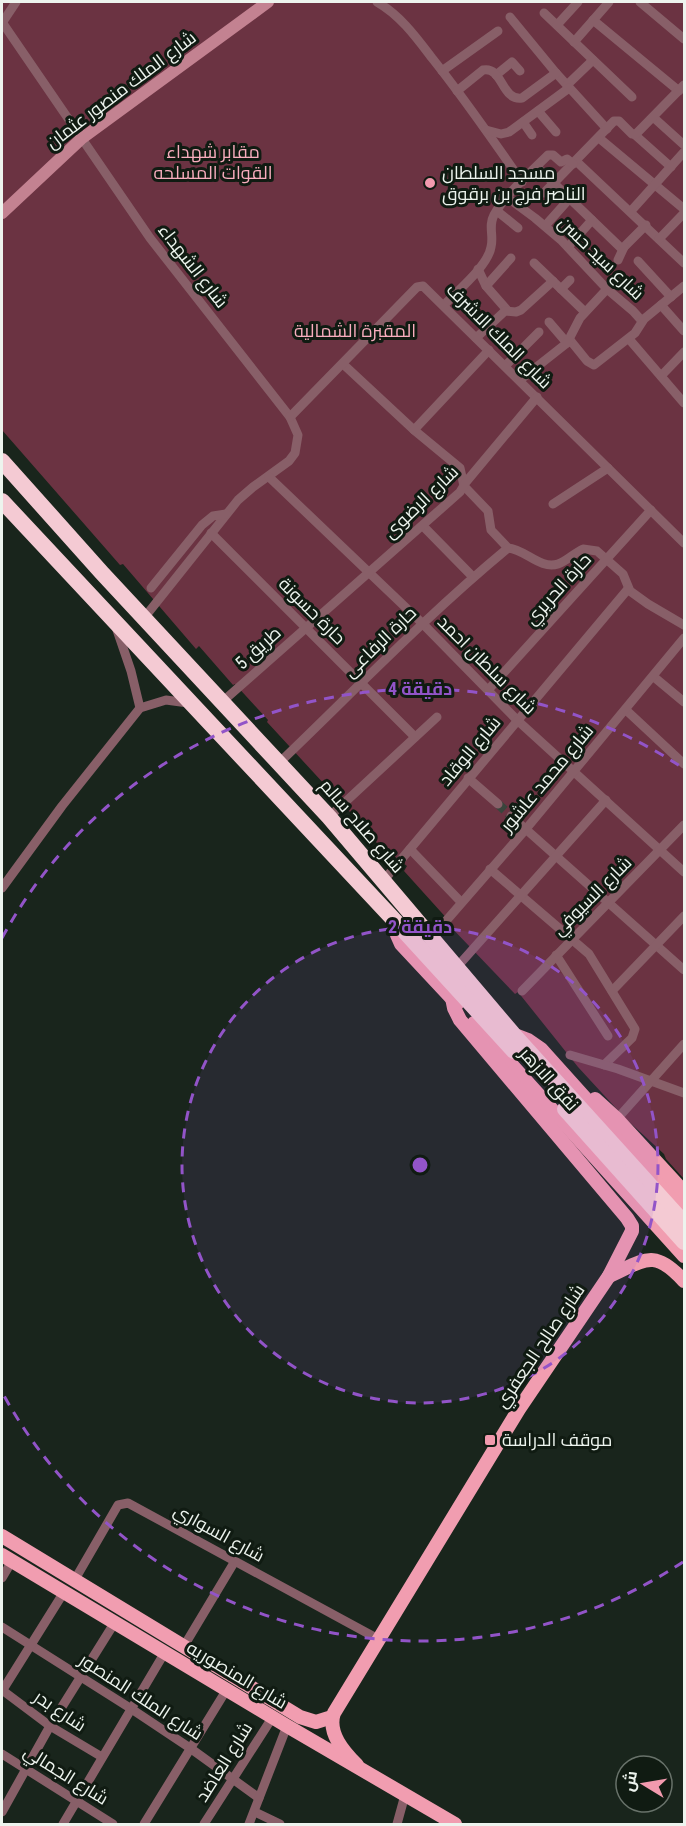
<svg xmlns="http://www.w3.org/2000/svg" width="686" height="1826" viewBox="0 0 686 1826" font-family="'Roboto Condensed',Cairo,sans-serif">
<rect width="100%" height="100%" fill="#19251c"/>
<path fill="#6b3342" d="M2,2H684V1179L666,1159L664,1154L625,1118L578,1067L518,992L515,994L448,924L450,922L404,871L407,866L372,839L373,837L267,722L268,720L235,684L233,685L199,646L196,649L123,564L120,565L2,430Z"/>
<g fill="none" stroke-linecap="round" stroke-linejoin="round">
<path stroke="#39443c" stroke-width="9" stroke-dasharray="9 4.5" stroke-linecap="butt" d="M498,804L511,816"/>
<g stroke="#885f68" stroke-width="9">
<path d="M377,2C400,15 416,37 432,58C464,98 493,140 522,182"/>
<path d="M640,2L684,39"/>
<path d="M544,13L632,97"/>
<path d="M510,17L556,73L607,129"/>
<path d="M593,20L679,91"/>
<path d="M2,22L150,238L290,417L298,435L295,453L289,461L253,487L238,500L144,618"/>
<path d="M2,23L16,2"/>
<path d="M557,25L578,2"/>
<path d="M574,42L609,2"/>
<path d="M442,71L498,31"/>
<path d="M496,75L512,62L520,71"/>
<path d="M567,85L593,60"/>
<path d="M457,91L483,70C503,66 501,101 522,98L556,73"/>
<path d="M538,111L556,132"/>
<path d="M653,117L684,145"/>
<path d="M523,122L532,135"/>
<path d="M486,130L501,134L509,132L569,88"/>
<path d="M634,134L671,167"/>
<path d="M599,138L684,209"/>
<path d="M576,161L684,263"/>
<path d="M537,167L621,248L624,247L646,225"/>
<path d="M544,193L614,121H619L632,134H636L684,85"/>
<path d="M508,198L535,218L561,240L607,289L633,311L642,321"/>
<path d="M497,211L518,228"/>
<path d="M631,211L684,152"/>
<path d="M545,226L570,198"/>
<path d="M659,239L684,213"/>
<path d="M568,247L592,220"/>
<path d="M618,260L624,247"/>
<path d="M638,261L671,297"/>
<path d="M534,263L585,312"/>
<path d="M478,269L486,286L507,310"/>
<path d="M486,286L511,258"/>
<path d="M561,289L570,280"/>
<path d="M444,305C457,291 488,266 491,247C494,236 488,226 494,215C504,196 532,171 548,155H553L561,162L567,159L573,164"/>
<path d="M661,305L684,331"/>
<path d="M549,322L567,343"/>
<path d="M476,338L505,311L516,312L521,310L553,281"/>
<path d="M629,339L684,403"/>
<path d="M570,340L587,361L594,365L635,333L644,319L684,286"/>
<path d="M343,364L414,430L460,468L464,486L488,511L491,530L508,548"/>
<path d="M505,366L539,332"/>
<path d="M661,376L684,352"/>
<path d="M520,380L567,343L580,318L607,289"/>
<path d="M290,417L417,287L423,286L684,543"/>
<path d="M414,430L489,350"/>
<path d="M269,477L423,624L517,720L684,872"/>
<path d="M553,504L608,468"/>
<path d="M423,526L473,577"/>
<path d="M211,533L415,737"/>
<path d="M508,548C525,549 540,570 558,564C567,561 574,553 583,549L597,551L623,574L630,591L648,604L684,625"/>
<path d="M151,588L202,525L213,516L226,514"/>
<path d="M117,630L131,671L140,708"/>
<path d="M654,677L684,702"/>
<path d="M489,689L651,510"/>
<path d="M222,702L460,492L466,482L537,397"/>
<path d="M626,710L684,764"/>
<path d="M279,763C354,691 427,615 508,548"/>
<path d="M468,778L498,804"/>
<path d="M511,816L684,970"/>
<path d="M329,817L437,717"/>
<path d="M410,849L461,902"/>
<path d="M490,869L589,954L635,1029L632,1038L604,1065"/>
<path d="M384,880L628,589"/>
<path d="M2,888L62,806L140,708L166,700L188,703"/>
<path d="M432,937L526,829L684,638"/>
<path d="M556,955L608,1036"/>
<path d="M457,967L606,800"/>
<path d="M522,991L684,825"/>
<path d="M612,991L684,916"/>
<path d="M570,1055L618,1069L684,1093"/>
<path d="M617,1119L684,1044"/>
<path d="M2,1578L12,1561"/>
<path d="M74,1581L118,1505L128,1503L380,1640"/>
<path d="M2,1627L130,1708L190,1748L259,1798"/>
<path d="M184,1646L235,1561"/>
<path d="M2,1690L50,1726L102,1757"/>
<path d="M2,1691L64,1592"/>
<path d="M2,1754L113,1824"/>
<path d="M2,1812L50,1726L115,1622"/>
<path d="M255,1812L280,1824"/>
<path d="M63,1824L165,1652"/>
<path d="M144,1824L227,1689"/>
<path d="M204,1824L272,1718"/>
<path d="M249,1824L287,1726"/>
<path d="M397,1824L405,1795"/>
</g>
<path stroke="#c38291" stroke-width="12" d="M2,213L81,139L268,2"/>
<g stroke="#f19db0" stroke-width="14">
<path d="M396,922L397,935L401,944L457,1004"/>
<path d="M474,1023L684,1256"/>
<path d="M515,1035L528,1040L541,1049L684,1208"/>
<path d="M595,1099L617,1119L684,1192"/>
<path d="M609,1276C645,1260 654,1248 684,1281"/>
<path d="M2,1536L300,1717L316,1722L332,1717"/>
<path d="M2,1555L287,1726L455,1824"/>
<path d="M357,1765C344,1752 327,1733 334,1713L519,1409L609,1276L632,1231V1226L627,1218L460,1020L454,1008L452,998"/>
</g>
<g stroke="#f4cad3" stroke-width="16">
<path d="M2,461L102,573L329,817L513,1034L684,1223"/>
<path d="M2,501L396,922L514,1051"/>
<path d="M565,1109L684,1242"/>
</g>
</g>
<circle cx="420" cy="1165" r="238" fill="#9254c8" fill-opacity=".12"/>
<g fill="none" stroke="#9254c8" stroke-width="3" stroke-dasharray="10 8">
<circle cx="420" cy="1165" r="238"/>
<path d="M683 1562A476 476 0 0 1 2 1392M2 938A476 476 0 0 1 683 768"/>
</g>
<g fill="#f29aae" stroke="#101b12" stroke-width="2">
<circle cx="430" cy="183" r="6"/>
<rect x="484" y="1434" width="12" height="12" rx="3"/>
</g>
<g text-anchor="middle" stroke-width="6" stroke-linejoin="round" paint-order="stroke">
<g font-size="18" fill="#edf4ee" stroke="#101b12">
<text transform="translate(121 90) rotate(-37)" y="6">شارع الملك منصور عثمان</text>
<text transform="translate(601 258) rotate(44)" y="6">شارع سيد حسن</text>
<text transform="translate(193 266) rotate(52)" y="6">شارع الشهداء</text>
<text transform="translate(499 336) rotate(45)" y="6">شارع الملك الاشرف</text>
<text transform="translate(421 502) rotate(-44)" y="6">شارع الرضوى</text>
<text transform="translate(558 589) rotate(-48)" y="6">حارة الحريري</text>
<text transform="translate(312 611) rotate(45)" y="6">حارة حسونة</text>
<text transform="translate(380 642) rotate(-44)" y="6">حارة الرفاعى</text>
<text transform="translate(258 648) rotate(-42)" y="6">طريق 5</text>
<text transform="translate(487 665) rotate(45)" y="6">شارع سلطان احمد</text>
<text transform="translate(470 751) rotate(-50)" y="6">شارع الوقاد</text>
<text transform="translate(547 778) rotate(-50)" y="6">شارع محمد عاشور</text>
<text transform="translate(362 826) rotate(49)" y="6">شارع صلاح سالم</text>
<text transform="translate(592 896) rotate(-45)" y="6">شارع السيوفي</text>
<text transform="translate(549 1079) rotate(48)" y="6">نفق الازهر</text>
<text transform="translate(540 1346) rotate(-56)" y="6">شارع صالح الجعفري</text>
<text transform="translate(219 1533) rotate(29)" y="6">شارع السواري</text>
<text transform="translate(237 1675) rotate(31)" y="6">شارع المنصوريه</text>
<text transform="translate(141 1697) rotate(33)" y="6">شارع الملك المنصور</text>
<text transform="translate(60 1711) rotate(34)" y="6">شارع بدر</text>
<text transform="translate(224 1762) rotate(-58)" y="6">شارع العاضد</text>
<text transform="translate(66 1775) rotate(32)" y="6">شارع الجمالي</text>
</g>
<g font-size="18" fill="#f9adbe" stroke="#101b12">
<text x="213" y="158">مقابر شهداء<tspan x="213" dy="21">القوات المسلحه</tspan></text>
<text x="355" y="337">المقبرة الشمالية</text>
</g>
<g font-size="18" fill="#edf4ee" stroke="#101b12" text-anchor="start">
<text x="442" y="179">مسجد السلطان<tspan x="442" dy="21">الناصر فرج بن برقوق</tspan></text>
<text x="502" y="1446">موقف الدراسة</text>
</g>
</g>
<circle cx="420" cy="1165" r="9" fill="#9254c8" stroke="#101b12" stroke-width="3"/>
<g font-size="18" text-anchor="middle" font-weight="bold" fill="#9254c8" stroke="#101b12" stroke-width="6" stroke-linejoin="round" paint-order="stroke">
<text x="420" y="695">4 دقيقة</text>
<text x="420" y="933">2 دقيقة</text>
</g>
<rect width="686" height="1826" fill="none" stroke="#edf4ee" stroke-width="6"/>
<g transform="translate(644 1784) rotate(281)"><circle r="28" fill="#101b12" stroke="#68726a" stroke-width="1.5"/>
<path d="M0-4.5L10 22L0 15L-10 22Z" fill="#f29aae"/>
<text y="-9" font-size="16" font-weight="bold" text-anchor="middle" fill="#edf4ee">ش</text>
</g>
</svg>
